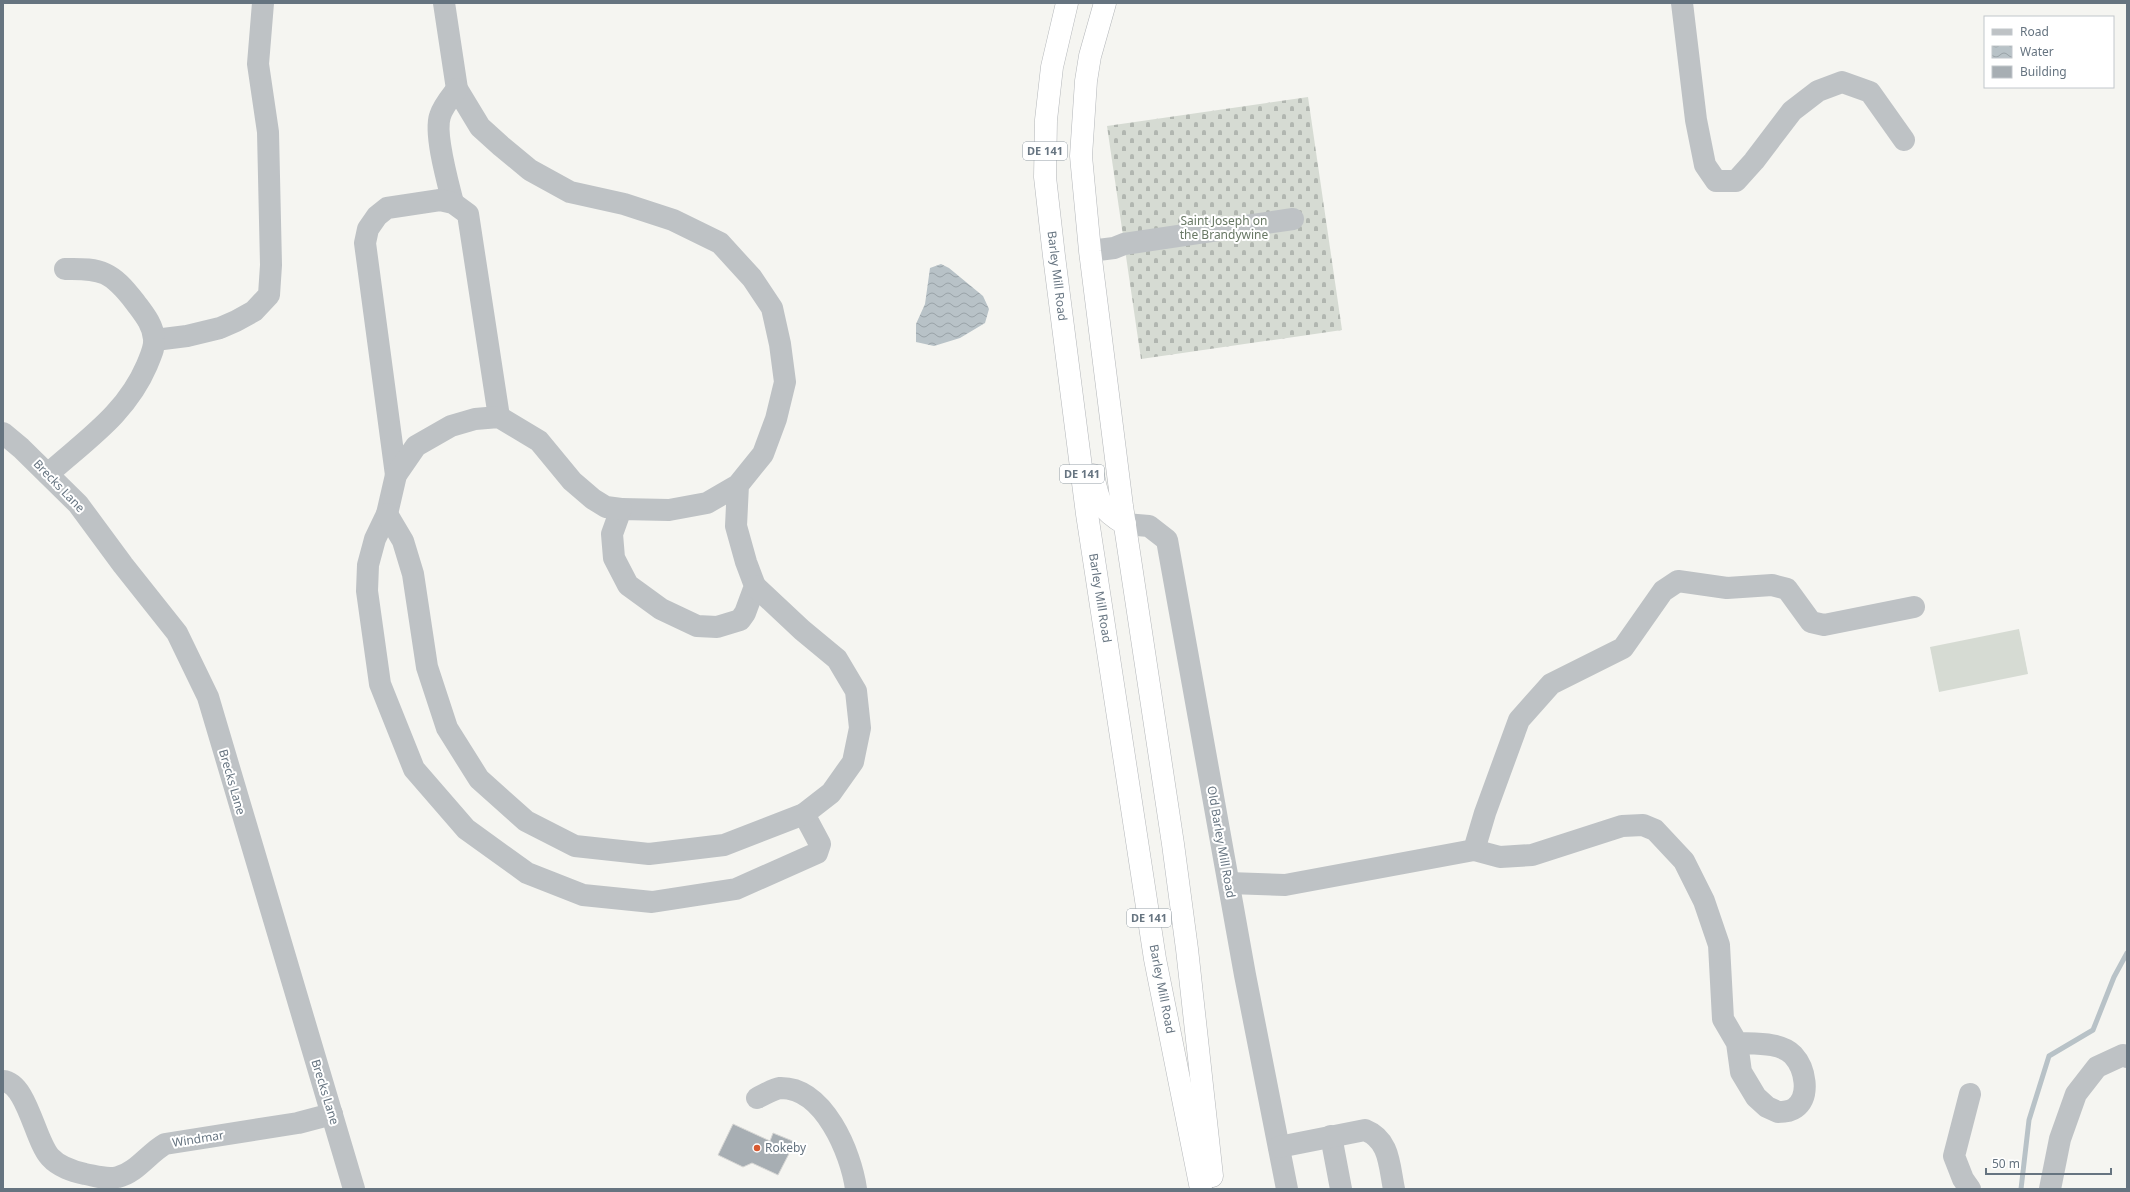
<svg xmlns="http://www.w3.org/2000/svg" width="2130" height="1192" viewBox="0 0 2130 1192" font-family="'Noto Sans',sans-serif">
<defs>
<pattern id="cemetery-stones" width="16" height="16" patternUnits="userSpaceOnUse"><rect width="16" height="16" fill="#d6dbd3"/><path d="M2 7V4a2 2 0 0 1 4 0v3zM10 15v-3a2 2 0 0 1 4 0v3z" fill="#b1b6b0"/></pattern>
<pattern id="water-waves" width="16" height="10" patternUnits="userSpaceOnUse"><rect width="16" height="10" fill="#b8c2c7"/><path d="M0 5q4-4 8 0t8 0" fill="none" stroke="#99a2a7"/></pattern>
</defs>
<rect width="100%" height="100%" fill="#f5f5f1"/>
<path fill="#d6dbd3" d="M2019,629L2028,674L1939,692L1930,647Z"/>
<path fill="url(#cemetery-stones)" d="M1308,97L1342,330L1141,359L1107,126Z"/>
<path fill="url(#water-waves)" d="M941,264L949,268L983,296L989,309L985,323L960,338L934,346L916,342V324L925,304L930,268Z"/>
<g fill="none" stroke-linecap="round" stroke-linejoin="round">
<path stroke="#b8c2c7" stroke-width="5" d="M2021,1189L2029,1120L2049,1056L2093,1030L2114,977L2127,953"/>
</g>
<path fill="#a7aeb3" stroke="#d6d6d4" d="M733,1124L770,1141L773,1133L795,1142L778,1175L752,1163L743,1167L718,1155Z"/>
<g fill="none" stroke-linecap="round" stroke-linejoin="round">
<defs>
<g id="highway">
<path d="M1067,3L1052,67L1046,120L1045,177L1054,256L1087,514L1155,959L1201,1189"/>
<path d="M1105,3L1090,56L1086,81L1081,156L1090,251L1122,506L1173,844L1187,949L1212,1176"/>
<path d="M1093,475C1099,503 1100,509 1125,524"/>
</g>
</defs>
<use href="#highway" stroke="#b3b6b9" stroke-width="23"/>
<g stroke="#bec2c5" stroke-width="22">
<path d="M444,3L457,89L480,127L501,146L530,170L570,192L624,204L673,220L720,243L752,278L772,308L780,344L785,382L776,419L763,454L738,485L707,503L669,510L621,509L612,534L614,558L628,585L661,609L697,626L717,627L740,620L745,613L755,586L746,562L736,526L738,485"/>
<path d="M1682,3L1696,120L1705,165L1716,181H1736L1754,161L1792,111L1818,91L1842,82L1870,92L1904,140"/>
<path d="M453,203C448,183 434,134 440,116C443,106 451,97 457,89"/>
<path d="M1090,251L1114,248L1124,244L1293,219"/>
<path d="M155,340L187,336L220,328L236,321L254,311L269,295L271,265L268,132L258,64L263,3"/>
<path d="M3,433L21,448L78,504L123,565L177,633L208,697L354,1189"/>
<path d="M48,474C87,439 126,414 147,365C150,357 155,348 154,339C153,324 143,313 135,302C112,272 102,268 65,269"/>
<path d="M396,475L365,243L368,229L377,216L387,208L440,200L453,203L468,214L499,417"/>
<path d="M621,509L606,507L593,499L572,481L539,441L499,417L475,419L451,426L416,446L396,475L387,514L375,539L368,565L367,591L380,684L414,769L466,829L527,873L583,895L652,902L736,889L817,853L820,844L804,814"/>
<path d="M387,514L403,541L413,574L427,667L447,728L479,779L526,821L575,846L649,854L724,845L804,814L831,793L853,762L860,728L856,691L837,659L802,630L755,586"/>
<path d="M1125,524L1149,526L1167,540L1245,975L1287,1189"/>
<path d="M1474,850L1500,857L1532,855L1622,826L1643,825L1655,830L1684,861L1704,901L1719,945L1723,1019L1737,1043L1741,1072L1756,1097L1767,1107L1778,1112C1783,1112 1791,1111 1795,1108C1811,1096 1805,1068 1793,1055C1781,1042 1754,1044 1737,1043"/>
<path d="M1229,883L1285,885L1474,850L1485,813L1519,720L1551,684L1623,648L1663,591L1678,581L1727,588L1772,585L1787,589L1811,622L1824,625L1914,607"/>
<path d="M3,1081C27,1083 35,1141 50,1157C59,1167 72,1171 85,1174C96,1176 107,1180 118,1177C136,1173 149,1153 165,1144L298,1123L332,1114"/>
<path d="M757,1098C764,1095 773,1089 780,1088C824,1087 851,1153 856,1189"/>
<path d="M1331,1136L1341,1189"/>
<path d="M1279,1147L1365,1130C1390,1140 1389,1165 1394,1189"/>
<path d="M1970,1189L1963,1179L1954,1156L1970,1094"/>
<path d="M2050,1189L2060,1139L2076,1094L2097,1067L2123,1055L2127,1057"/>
</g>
<use href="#highway" stroke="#fff" stroke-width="22"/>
</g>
<circle fill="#d75930" stroke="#fff" stroke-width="1.5" cx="757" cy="1148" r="4"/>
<g text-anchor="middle" stroke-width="4" stroke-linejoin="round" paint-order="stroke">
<g fill="#fff" stroke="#949ea6" stroke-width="1">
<rect x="1023" y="142" width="44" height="18" rx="3"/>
<rect x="1060" y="465" width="44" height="18" rx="3"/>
<rect x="1127" y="909" width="44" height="18" rx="3"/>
</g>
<g font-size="11" font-weight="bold" fill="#667480">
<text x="1045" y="155">DE 141</text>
<text x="1082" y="478">DE 141</text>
<text x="1149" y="922">DE 141</text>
</g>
<g font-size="12" fill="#687864" stroke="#fff">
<text x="1224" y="225">Saint Joseph on<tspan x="1224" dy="14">the Brandywine</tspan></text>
</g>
<g font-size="12" fill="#667480" stroke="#fff">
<text transform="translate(1057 276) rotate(83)" y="4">Barley Mill Road</text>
<text transform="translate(59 486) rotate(46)" y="4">Brecks Lane</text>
<text transform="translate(1100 598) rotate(81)" y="4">Barley Mill Road</text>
<text transform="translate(232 782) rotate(74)" y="4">Brecks Lane</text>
<text transform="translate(1221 842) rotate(80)" y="4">Old Barley Mill Road</text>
<text transform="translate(1162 989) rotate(79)" y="4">Barley Mill Road</text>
<text transform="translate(325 1092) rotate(73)" y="4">Brecks Lane</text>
<text transform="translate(198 1139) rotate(-9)" y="4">Windmar</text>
</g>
<g font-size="12" fill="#667480" stroke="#fff" text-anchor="start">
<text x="765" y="1152">Rokeby</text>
</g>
</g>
<rect width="2130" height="1192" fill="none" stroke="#667480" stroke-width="8"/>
<rect x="1984" y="16" width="130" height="72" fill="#ffffff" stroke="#c2c7cc"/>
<rect x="1992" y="29" width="20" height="6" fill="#bec2c5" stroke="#c2c7cc"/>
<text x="2020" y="36" font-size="12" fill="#667480">Road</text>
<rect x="1992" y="46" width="20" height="12" fill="url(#water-waves)" stroke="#c2c7cc"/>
<text x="2020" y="56" font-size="12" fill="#667480">Water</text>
<rect x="1992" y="66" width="20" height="12" fill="#a7aeb3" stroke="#c2c7cc"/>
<text x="2020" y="76" font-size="12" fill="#667480">Building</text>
<path d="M1986 1168v6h125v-6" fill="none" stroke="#667480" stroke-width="2"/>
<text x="1992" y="1168" font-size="12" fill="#667480" stroke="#ffffff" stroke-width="3" paint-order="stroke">50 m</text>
</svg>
